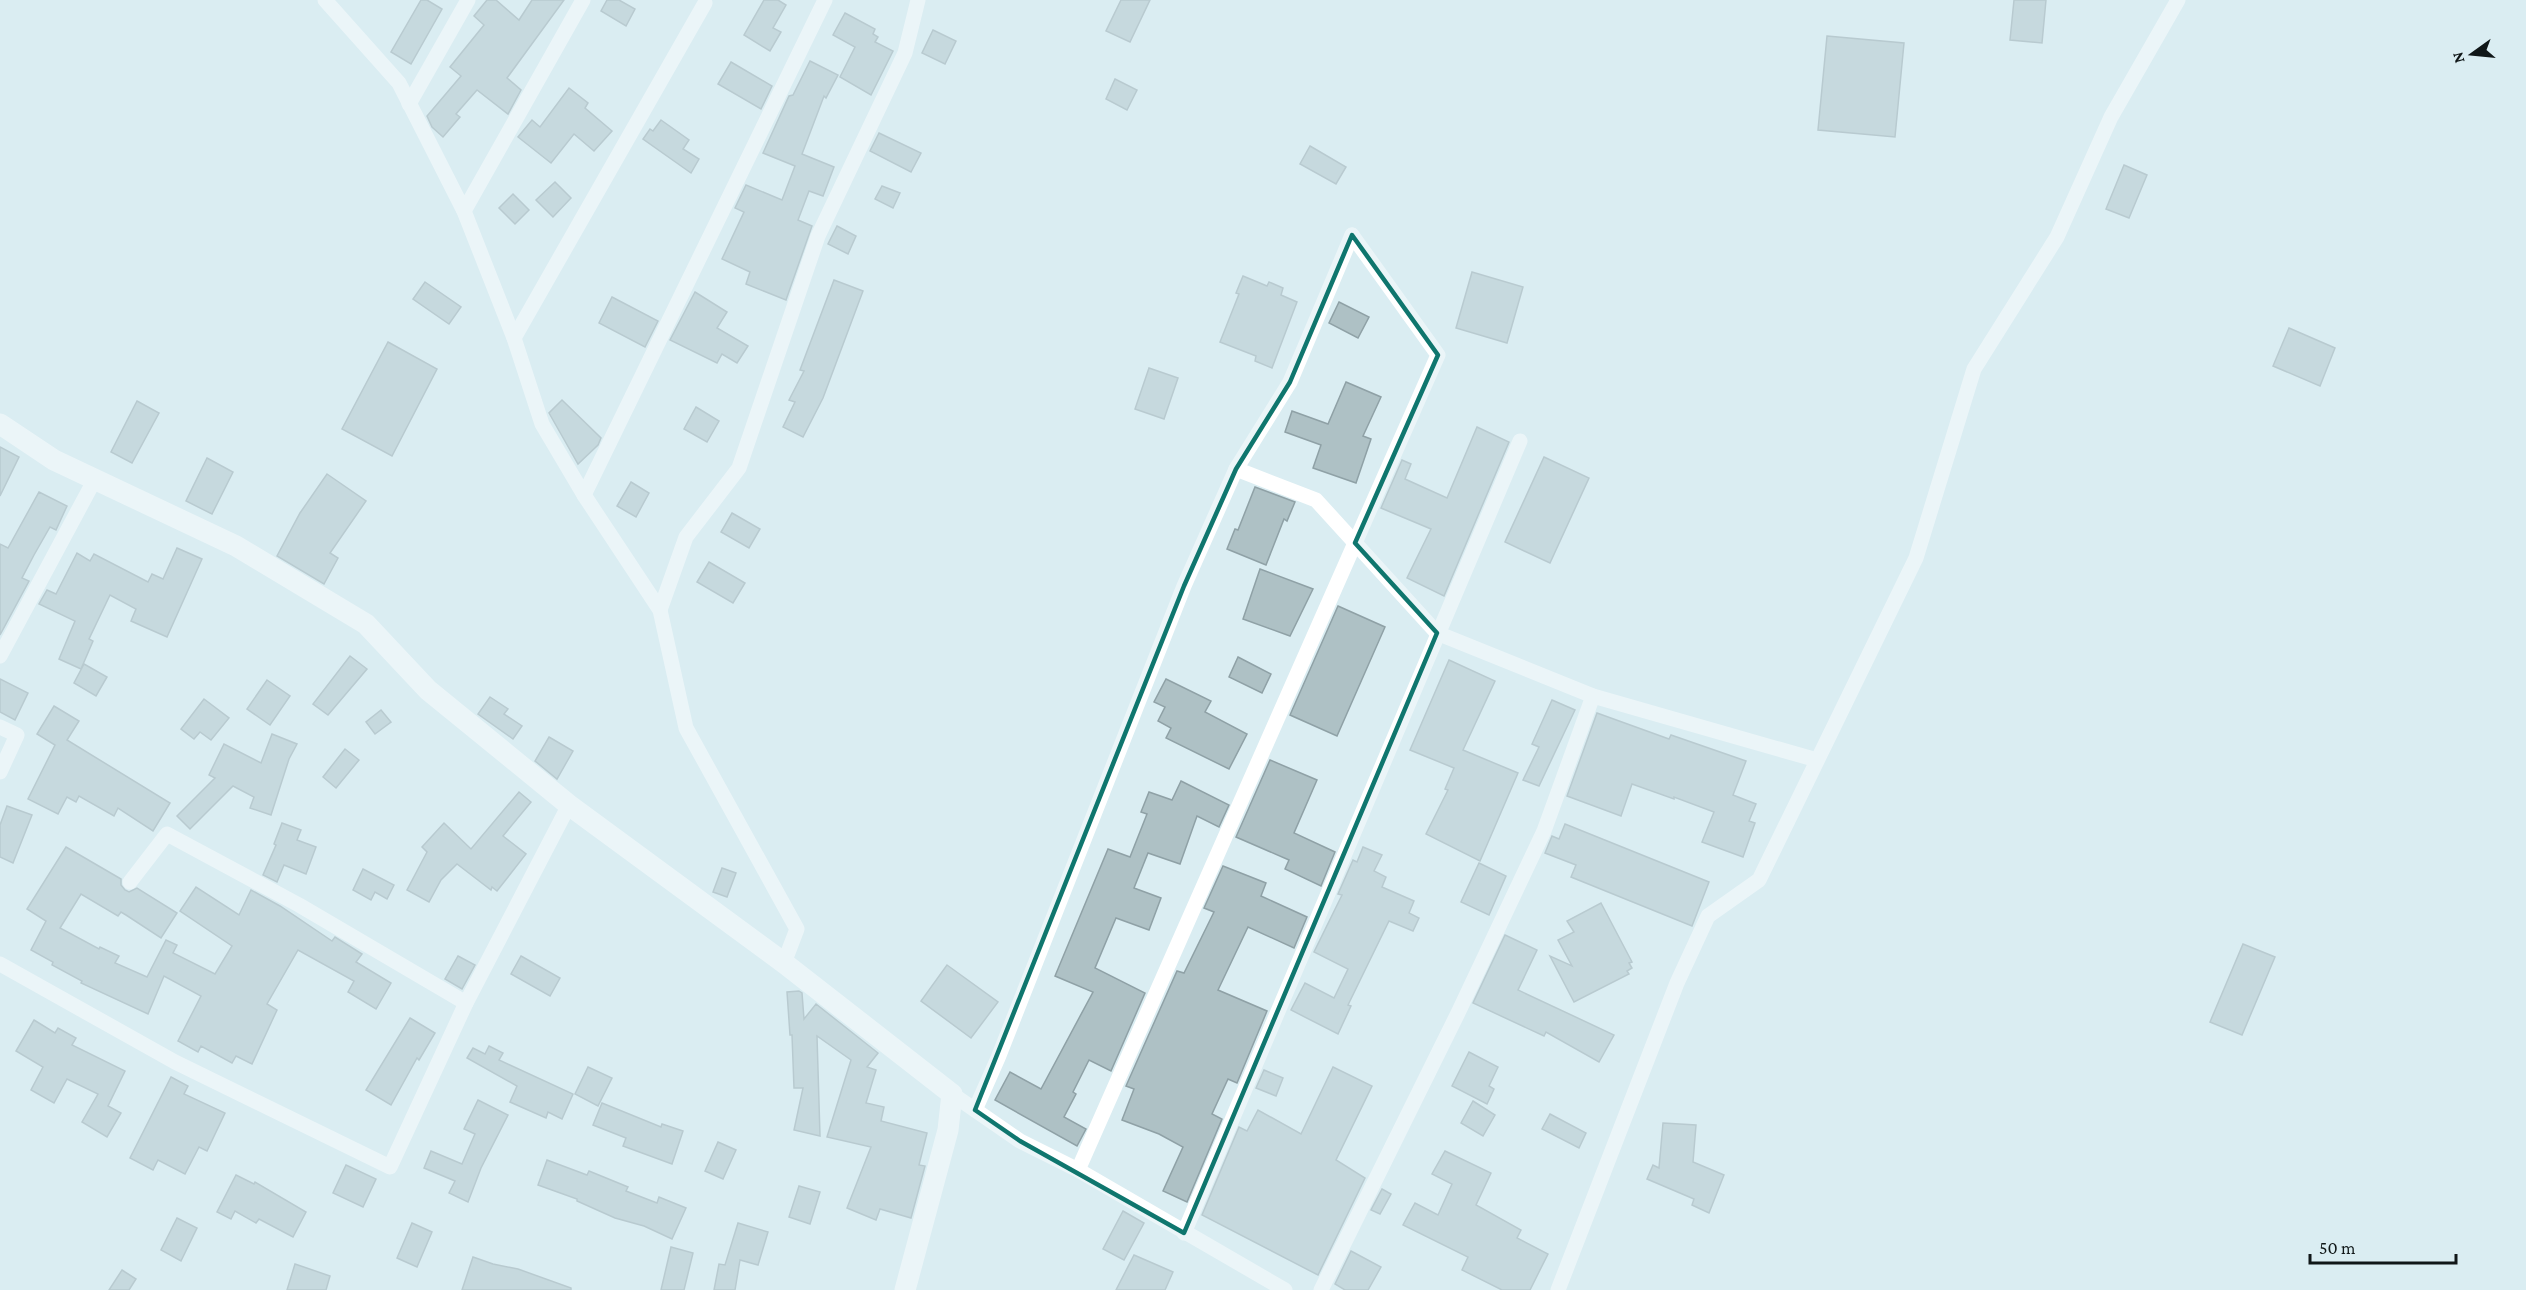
<svg xmlns="http://www.w3.org/2000/svg" width="2526" height="1290" viewBox="0 0 2526 1290" font-family="'Crimson Pro',serif">
<rect width="100%" height="100%" fill="#daedf2"/>
<g fill="#aec1c5" stroke="#8fa1a6" stroke-width="1.5">
<path d="M421,0H427L442,9L411,64L391,52Z"/>
<path d="M487,0H496L519,20L532,0H564L507,78L521,90L508,114L477,90L456,114L460,117L443,137L432,127L427,116L461,76L450,67L484,25L474,16Z"/>
<path d="M607,0H619L635,9L626,26L601,11Z"/>
<path d="M764,0H778L786,5L773,28L781,32L770,51L744,35Z"/>
<path d="M1121,0H1150L1130,42L1106,31Z"/>
<path d="M2014,0H2046L2042,43L2010,40Z"/>
<path d="M845,13L875,29L873,34L878,37L875,42L893,51L871,95L840,77L855,47L833,35Z"/>
<path d="M933,30L956,41L945,64L922,53Z"/>
<path d="M1827,36L1904,43L1895,137L1818,130Z"/>
<path d="M810,61L838,75L826,98L824,96L802,154L834,167L823,196L809,191L798,220L812,226L786,300L746,284L750,272L722,259L744,212L735,208L746,185L782,200L795,166L763,153L789,96L793,95Z"/>
<path d="M731,62L772,86L761,109L718,84Z"/>
<path d="M1115,79L1137,90L1127,110L1106,99Z"/>
<path d="M569,88L588,103L585,108L612,131L594,151L574,134L551,163L518,137L532,120L540,127Z"/>
<path d="M661,120L689,140L683,149L699,159L691,173L643,139L650,129L653,131Z"/>
<path d="M879,133L921,153L911,172L870,151Z"/>
<path d="M1310,146L1346,167L1336,184L1300,164Z"/>
<path d="M2124,165L2147,175L2129,218L2106,209Z"/>
<path d="M555,182L571,198L553,217L536,200Z"/>
<path d="M882,186L900,193L893,208L875,199Z"/>
<path d="M513,194L529,210L515,224L499,208Z"/>
<path d="M837,226L856,236L848,254L828,244Z"/>
<path d="M1472,272L1523,287L1507,343L1456,328Z"/>
<path d="M1243,276L1267,286L1269,282L1283,288L1281,295L1297,302L1272,368L1255,361L1256,356L1220,342L1239,294L1236,293Z"/>
<path d="M834,280L863,291L823,398L803,437L783,427L795,402L789,400L804,371L800,370Z"/>
<path d="M425,282L461,307L449,324L413,299Z"/>
<path d="M695,292L727,312L717,328L748,346L737,363L722,354L717,363L670,340Z"/>
<path d="M612,297L658,321L645,347L599,323Z"/>
<path d="M1339,302L1369,317L1358,338L1329,323Z"/>
<path d="M2289,328L2335,348L2320,386L2273,366Z"/>
<path d="M388,342L437,369L392,456L342,429Z"/>
<path d="M1149,368L1178,378L1164,419L1135,409Z"/>
<path d="M1346,382L1381,397L1363,436L1371,439L1356,483L1313,468L1321,445L1285,432L1292,411L1328,424Z"/>
<path d="M562,400L601,438L598,445L578,464L549,413Z"/>
<path d="M137,401L159,413L132,463L111,452Z"/>
<path d="M696,407L719,421L707,442L684,429Z"/>
<path d="M1477,427L1509,442L1444,596L1407,578L1431,529L1381,508L1402,460L1411,464L1405,479L1447,498Z"/>
<path d="M0,447L19,457L0,496Z"/>
<path d="M1544,457L1589,478L1550,563L1505,542Z"/>
<path d="M207,458L233,472L212,514L186,501Z"/>
<path d="M327,474L366,501L330,553L338,558L324,584L277,556L300,513Z"/>
<path d="M631,482L649,493L636,517L617,506Z"/>
<path d="M1255,487L1295,502L1287,521L1284,519L1266,565L1227,549L1235,529L1238,530Z"/>
<path d="M39,492L67,506L56,530L50,527L34,555L22,578L29,581L0,635V544L8,548Z"/>
<path d="M732,513L760,529L749,548L721,532Z"/>
<path d="M177,548L202,559L167,637L131,621L136,609L110,595L89,639L93,641L81,669L59,659L75,621L39,604L47,590L56,594L77,553L90,561L94,554L148,582L152,574L163,579Z"/>
<path d="M709,562L745,583L733,603L697,582Z"/>
<path d="M1260,569L1313,589L1290,636L1243,619Z"/>
<path d="M1338,606L1385,627L1337,736L1290,715Z"/>
<path d="M350,656L367,669L328,715L313,704Z"/>
<path d="M1238,657L1271,674L1262,693L1229,677Z"/>
<path d="M1449,660L1495,681L1463,750L1518,773L1480,861L1426,834L1448,790L1445,789L1454,768L1410,750Z"/>
<path d="M84,664L107,677L96,696L74,683Z"/>
<path d="M0,679L28,693L15,720L0,712Z"/>
<path d="M1166,679L1211,701L1205,712L1247,734L1229,769L1166,738L1171,728L1158,721L1165,707L1154,702Z"/>
<path d="M267,680L290,696L270,725L247,709Z"/>
<path d="M490,697L508,709L504,714L522,726L513,739L478,714Z"/>
<path d="M204,699L229,718L211,740L200,732L194,739L181,729Z"/>
<path d="M1552,700L1575,710L1539,786L1523,780L1539,747L1532,744Z"/>
<path d="M54,706L79,721L67,740L170,803L153,831L118,808L114,816L79,796L76,802L67,797L58,814L28,799L55,745L37,734Z"/>
<path d="M381,710L391,722L375,734L366,722Z"/>
<path d="M1597,713L1669,739L1671,735L1746,761L1733,795L1756,804L1749,821L1755,823L1743,857L1702,842L1714,812L1674,797V799L1632,784L1621,816L1567,796Z"/>
<path d="M272,734L297,744L289,759L271,815L250,808L254,797L233,786L190,829L177,816L215,778L209,775L224,744L261,763Z"/>
<path d="M549,737L573,751L557,779L535,761Z"/>
<path d="M345,749L359,760L336,788L323,777Z"/>
<path d="M1270,760L1317,780L1294,833L1335,852L1321,886L1285,869L1289,860L1236,837Z"/>
<path d="M1181,781L1229,805L1219,827L1197,816L1180,864L1148,853L1134,888L1161,898L1149,930L1116,918L1095,968L1145,993L1111,1071L1089,1060L1073,1092L1076,1094L1064,1117L1086,1129L1077,1146L995,1100L1010,1072L1041,1089L1093,992L1055,976L1108,849L1130,857L1147,814L1141,812L1149,792L1172,800Z"/>
<path d="M519,792L531,802L503,836L526,854L497,891L492,887L491,890L457,864L441,880L429,902L407,890L427,852L422,847L444,823L471,849Z"/>
<path d="M7,806L32,815L13,863L0,857V825Z"/>
<path d="M282,823L301,830L297,840L316,847L306,874L284,865L277,882L263,875L276,845L274,844Z"/>
<path d="M1565,824L1709,882L1692,926L1571,877L1576,865L1545,853L1552,836L1559,839Z"/>
<path d="M66,847L121,879V885L125,890L129,892L137,888L177,913L161,938L126,915L121,912L118,916L81,894L60,928L99,949L100,947L119,956L115,963L147,977L166,940L177,945L173,953L215,974L232,946L180,911L196,887L239,915L251,890L280,906L332,941L335,937L362,954L356,962L391,983L376,1009L348,992L354,981L298,950L267,1004L277,1010L252,1064L236,1056L232,1063L201,1046L198,1052L178,1041L201,996L164,976L148,1014L81,983L82,981L52,965L53,962L31,950L46,921L27,909Z"/>
<path d="M1363,847L1382,855L1374,871L1386,877L1382,887L1414,901L1409,913L1419,918L1413,931L1389,921L1348,1005L1351,1006L1338,1034L1291,1010L1305,983L1334,998L1348,969L1314,952L1342,895L1338,894L1353,860L1357,862Z"/>
<path d="M1479,863L1506,876L1489,915L1461,902Z"/>
<path d="M1223,866L1266,883L1261,896L1307,917L1294,948L1248,927L1218,990L1267,1011L1237,1083L1228,1079L1212,1114L1222,1119L1187,1202L1163,1191L1183,1147L1159,1134L1122,1120L1134,1089L1126,1086L1177,971L1184,973L1214,912L1204,908Z"/>
<path d="M722,868L736,873L727,897L713,892Z"/>
<path d="M363,869L394,885L387,899L375,892L371,900L353,890Z"/>
<path d="M1601,903L1632,962L1629,963L1632,968L1627,971L1629,974L1574,1002L1550,956L1572,966L1558,940L1574,932L1567,921Z"/>
<path d="M1505,935L1537,950L1518,990L1614,1035L1599,1062L1546,1032L1544,1036L1473,1003Z"/>
<path d="M2243,944L2275,957L2242,1035L2210,1022Z"/>
<path d="M458,956L475,965L462,989L445,979Z"/>
<path d="M521,956L560,978L550,996L511,974Z"/>
<path d="M947,965L998,1002L971,1038L921,1001Z"/>
<path d="M799,991L802,993L804,1019L816,1004L878,1053L867,1067L876,1070L866,1103L884,1107L881,1121L927,1133L919,1165L925,1166L911,1218L880,1209L876,1220L847,1208L871,1147L827,1137L851,1060L817,1036L820,1136L794,1130L803,1088H794L792,1035H790L787,992Z"/>
<path d="M410,1018L435,1033L419,1060L417,1058L391,1105L366,1090Z"/>
<path d="M34,1020L55,1033L58,1028L76,1038L72,1045L125,1071L108,1106L121,1113L107,1137L82,1122L98,1094L67,1079L54,1103L31,1090L43,1067L16,1051Z"/>
<path d="M489,1046L503,1053L499,1060L573,1094L562,1119L548,1112L546,1118L510,1102L517,1086L467,1058L473,1048L485,1054Z"/>
<path d="M1469,1052L1498,1067L1489,1086L1494,1089L1487,1104L1452,1086Z"/>
<path d="M588,1067L612,1078L598,1106L575,1094Z"/>
<path d="M1333,1067L1372,1086L1336,1160L1365,1178L1318,1275L1202,1215L1239,1127L1247,1131L1258,1110L1301,1134Z"/>
<path d="M1264,1070L1283,1078L1276,1096L1256,1088Z"/>
<path d="M171,1077L188,1086L184,1094L225,1113L207,1151L199,1147L185,1174L158,1160L153,1170L130,1158Z"/>
<path d="M478,1100L508,1115L481,1168L468,1202L449,1193L455,1181L424,1168L431,1151L462,1164L475,1134L464,1129Z"/>
<path d="M1473,1101L1495,1115L1483,1136L1461,1123Z"/>
<path d="M602,1103L661,1127L662,1124L683,1131L672,1164L623,1146L626,1138L593,1125Z"/>
<path d="M1550,1114L1586,1133L1579,1148L1542,1129Z"/>
<path d="M1663,1123L1696,1125L1693,1162L1724,1175L1709,1213L1692,1205L1694,1199L1647,1179L1653,1165L1659,1168Z"/>
<path d="M718,1142L736,1150L723,1179L705,1171Z"/>
<path d="M1445,1151L1491,1173L1476,1205L1521,1230L1517,1238L1548,1254L1530,1290H1502L1462,1270L1468,1257L1403,1225L1415,1203L1438,1215L1452,1184L1432,1174Z"/>
<path d="M547,1160L587,1175L589,1171L628,1187L626,1191L657,1203L659,1197L686,1208L672,1239L644,1226L615,1218L577,1201V1199L538,1185Z"/>
<path d="M346,1165L376,1179L363,1207L333,1193Z"/>
<path d="M236,1175L254,1184L255,1182L306,1212L293,1237L259,1219L256,1223L235,1211L231,1219L217,1212Z"/>
<path d="M799,1186L820,1192L810,1224L789,1217Z"/>
<path d="M1382,1189L1391,1194L1380,1214L1371,1210Z"/>
<path d="M1123,1211L1144,1223L1124,1260L1103,1249Z"/>
<path d="M177,1218L197,1228L181,1261L161,1250Z"/>
<path d="M412,1223L432,1232L417,1267L397,1258Z"/>
<path d="M738,1223L768,1232L758,1265L740,1260L735,1290H714L719,1264L725,1265Z"/>
<path d="M671,1247L693,1253L684,1290H661Z"/>
<path d="M1351,1251L1381,1267L1368,1290H1345L1335,1284Z"/>
<path d="M1134,1255L1173,1272L1165,1290H1116Z"/>
<path d="M473,1257L493,1264L518,1269L571,1288V1290H462Z"/>
<path d="M295,1264L330,1276L326,1290H287Z"/>
<path d="M122,1270L136,1279L129,1290H109Z"/>
</g>
<g fill="none" stroke-linecap="round" stroke-linejoin="round">
<g stroke="#fff" stroke-width="15">
<path d="M325,0L399,83L464,211L514,338L542,424L584,495L660,610L686,728L797,929L784,963"/>
<path d="M409,104L468,0"/>
<path d="M464,211L583,0"/>
<path d="M514,338L705,3"/>
<path d="M1236,469L1316,500L1437,633L1593,696L1817,760"/>
<path d="M584,495L825,0"/>
<path d="M660,610L686,537L739,468L818,236L905,53L918,0"/>
<path d="M0,656L95,479"/>
<path d="M0,727L17,735L0,772"/>
<path d="M130,882L167,834L299,905L466,1003"/>
<path d="M0,964L175,1062L390,1167L466,1003L569,805"/>
<path d="M952,1094L1020,1141L1078,1170L1285,1290"/>
<path d="M975,1110L998,1058L1184,586L1236,469L1290,382L1352,235"/>
<path d="M1078,1170L1438,355L1352,235"/>
<path d="M1184,1233L1520,441"/>
<path d="M1321,1290L1458,1013L1544,831L1593,696"/>
<path d="M1558,1290L1677,983L1708,916L1759,880L1916,558L1974,369L2057,237L2111,117L2178,0"/>
</g>
<path stroke="#fff" stroke-width="21" d="M0,424L54,460L236,546L366,624L428,690L569,805L784,963L952,1094L948,1130L905,1290"/>
</g>
<path d="M0 0H2526V1290H0ZM1352,235L1438,355L1355,543L1437,633L1184,1233L1020,1141L975,1110L1184,586L1236,469L1290,382Z" fill="#daedf2" fill-opacity=".55" fill-rule="evenodd"/>
<path fill="none" stroke="#0f766e" stroke-width="4.5" stroke-linejoin="round" d="M1352,235L1438,355L1355,543L1437,633L1184,1233L1020,1141L975,1110L1184,586L1236,469L1290,382Z"/>
<g transform="translate(2472 54) rotate(255)" stroke="#daedf2" stroke-width="4.5" paint-order="stroke">
<path d="M0-4.5L10 22L0 15L-10 22Z" fill="#101718"/>
<text y="-9" font-size="16" font-weight="bold" text-anchor="middle" fill="#101718">N</text>
</g>
<path d="M2310 1254v9h146v-9" fill="none" stroke="#101718" stroke-width="3"/>
<text x="2319" y="1254" font-size="18" fill="#101718" stroke="#daedf2" stroke-width="4.5" paint-order="stroke">50 m</text>
</svg>
